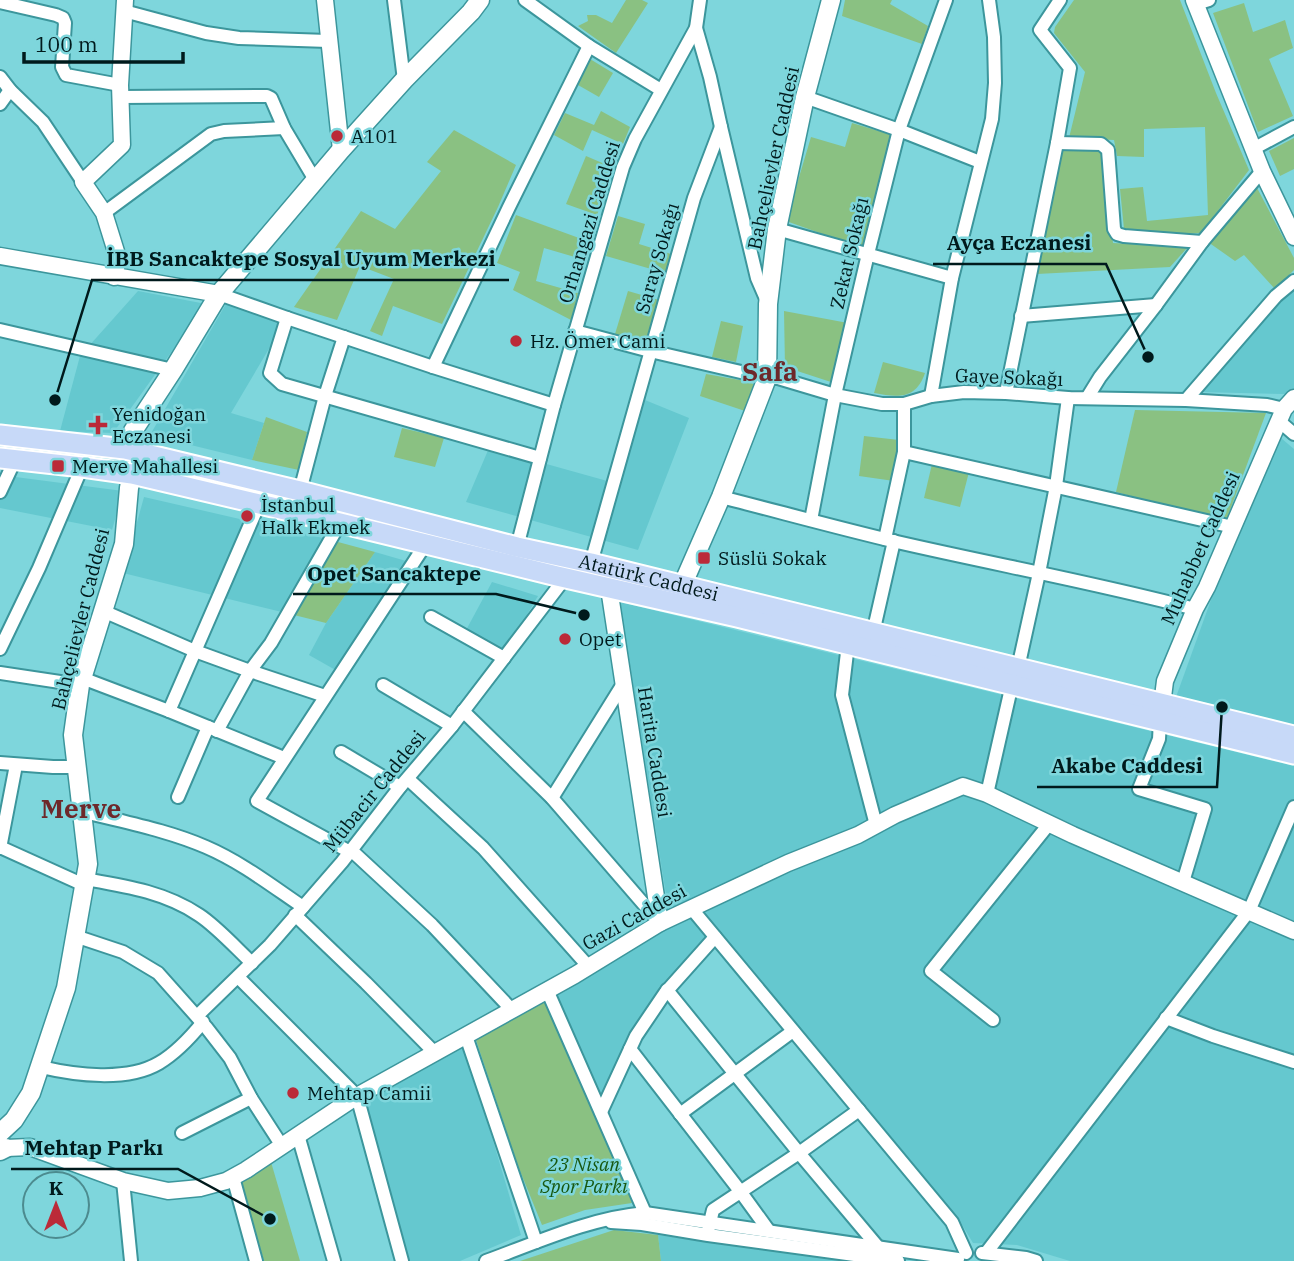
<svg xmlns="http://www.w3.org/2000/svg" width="1294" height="1261" viewBox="0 0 1294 1261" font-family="'IBM Plex Serif',serif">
<rect width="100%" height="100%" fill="#7ed6dc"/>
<g fill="#65c8cf">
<path d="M1294,289V389L1285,394L1199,392L1280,298Z"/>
<path d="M138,291L206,304L113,433L60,431L80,356Z"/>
<path d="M226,304L286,320L231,413L264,423L252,460L150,435Z"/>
<path d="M640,398L689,418L638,550L466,502L489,448L618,484Z"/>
<path d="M1275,433L1294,449V725L1176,697L1234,536Z"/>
<path d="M0,475L123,491L112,530L0,508Z"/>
<path d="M144,497L327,539L290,614L123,573Z"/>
<path d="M375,552L413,563L339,672L309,655L326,623Z"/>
<path d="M492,582L538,596L504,654L465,632Z"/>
<path d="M620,602L1294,766V1261H1070L1017,1245L973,1243L961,1223L718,930L708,938L602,1096L555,992L671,927Z"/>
<path d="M465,1046L521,1235L460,1261H406L361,1104Z"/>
<path d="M658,1235L780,1252L845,1261H661Z"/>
</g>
<g fill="#8ac182">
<path d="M626,0H642L648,3L616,53L578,26L588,21L587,15H596L612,23Z"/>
<path d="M845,0H892L890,4L928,26L922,44L842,16Z"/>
<path d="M1074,0H1180L1216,93L1249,170L1201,233L1185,234L1124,229L1120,189L1143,187L1147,221L1208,215L1205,127L1144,129V157L1117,156L1114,140L1069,138L1085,72L1054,33L1055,27Z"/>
<path d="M1244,3L1253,32L1285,20L1293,48L1269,59L1293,116L1258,132L1213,13Z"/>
<path d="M590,59L613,73L599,97L578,85Z"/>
<path d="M601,111L630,127L623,144L592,130L583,151L554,135L565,113L594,125Z"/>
<path d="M852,123L892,135L865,249L786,221L811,137L845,147Z"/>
<path d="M454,130L516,165L498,207L442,324L393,306L382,336L370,331L394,279L360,266L337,320L294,307L361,211L395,229L441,171L427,162Z"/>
<path d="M1294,138V169L1280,176L1269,151Z"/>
<path d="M1061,150L1103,151L1113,243L1188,247L1170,267L1037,274Z"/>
<path d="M586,156L614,168L597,215L566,204Z"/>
<path d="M1256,186L1294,258V270L1275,289L1244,255L1235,261L1208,242Z"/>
<path d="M516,215L590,242L585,260L544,248L536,281L578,293L571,320L513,290L520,272L497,263Z"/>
<path d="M618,216L645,224L639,244L671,254L665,273L606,256Z"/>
<path d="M628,291L659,300L646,342L615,334Z"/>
<path d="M784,311L848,323L834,383L785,367Z"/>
<path d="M721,321L743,326L736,362L712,357Z"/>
<path d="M883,362L925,373C916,399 899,398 874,393Z"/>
<path d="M706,374L751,382L754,385L745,411L700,396Z"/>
<path d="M1135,410L1266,413L1226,521L1116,492Z"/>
<path d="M266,417L307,432L299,470L252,460Z"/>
<path d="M402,428L444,438L435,467L394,457Z"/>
<path d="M864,436L899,440V461L894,481L859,476Z"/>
<path d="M932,464L969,472L960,507L924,498Z"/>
<path d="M327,539L375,552L326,623L290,614Z"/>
<path d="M547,997L604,1129L632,1203L585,1210L542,1225L518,1166L476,1040Z"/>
<path d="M271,1162L300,1261H264L240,1178Z"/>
<path d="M614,1230L658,1235L661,1261H520Z"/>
</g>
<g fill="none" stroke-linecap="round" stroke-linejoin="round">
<defs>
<g id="minor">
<path d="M394,0L404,80"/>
<path d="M525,0L589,46L661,90"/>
<path d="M0,2L56,15L63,18L65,23L62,67L66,75L120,85"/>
<path d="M1196,4L1209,0"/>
<path d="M124,11L206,33L239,38L328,41"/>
<path d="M696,28L710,77L721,127L757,278L767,301"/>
<path d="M0,77L10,90L43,122L83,182"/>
<path d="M121,97L267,96L271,98L284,128L315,180"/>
<path d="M805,97L899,130L980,162"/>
<path d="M0,104L10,90"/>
<path d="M1057,143L1101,144L1108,150L1114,229L1117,234L1124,236L1202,242"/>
<path d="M1253,149L1294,127"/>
<path d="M104,213L211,134L224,131L284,128"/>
<path d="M777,229L952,278"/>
<path d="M219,294L287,318L433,367L554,405"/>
<path d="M1021,316L1156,305"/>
<path d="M287,318L270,373L282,384L540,458"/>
<path d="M0,330L173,370"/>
<path d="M575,331L650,351L767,378H778L835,395L882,404H904L931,396L964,392L1006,393L1068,398L1186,400L1267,405L1284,409"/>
<path d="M433,367L509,207L589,46"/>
<path d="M1006,393L1057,143L1070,68L1040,30L1060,0"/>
<path d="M931,396L952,278L992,119L995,83L994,37L989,0"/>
<path d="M1087,398L1100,377L1156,305L1202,242L1262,171"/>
<path d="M1186,400L1276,296L1294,281"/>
<path d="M1279,421L1294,434"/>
<path d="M904,452L1233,527"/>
<path d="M300,491L325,396L344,337"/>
<path d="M0,492L15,460"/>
<path d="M721,497C780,512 838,528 897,542C997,565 1097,583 1195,609"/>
<path d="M811,520L835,395L868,254L899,130L946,0"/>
<path d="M885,539L904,452V404"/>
<path d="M517,547L554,405L623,167L635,139L696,28L700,0"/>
<path d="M591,563L694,198L721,127"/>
<path d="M103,611L195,651L250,671L325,696"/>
<path d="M431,617L504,658"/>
<path d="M873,633L894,541"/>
<path d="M848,644L842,695L876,825"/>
<path d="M0,649L39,568L82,467"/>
<path d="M1018,668L1039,573L1056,486L1068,398"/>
<path d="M0,673L80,685"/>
<path d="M82,678L169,711L284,758"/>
<path d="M383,685L452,726"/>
<path d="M169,711L259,504"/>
<path d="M463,711L552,798L660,923"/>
<path d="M1160,721L1159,739L1139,789L1205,809L1183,882"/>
<path d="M217,731L250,671L271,643L340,523"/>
<path d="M341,752L400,787"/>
<path d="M0,763L53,767H76"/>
<path d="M408,779L483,848L588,966"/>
<path d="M987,794L1012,684"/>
<path d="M178,797L208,727"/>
<path d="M552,798L623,684"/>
<path d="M81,811C123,822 167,830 206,847C241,862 272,886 303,907"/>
<path d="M0,847L84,885"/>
<path d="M0,848L16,765"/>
<path d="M351,850L432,925L512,1010"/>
<path d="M350,852L257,801L425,545"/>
<path d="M85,879C125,886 165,892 199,915C216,926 236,948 252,963"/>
<path d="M692,909L952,1222L966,1253"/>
<path d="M295,915L366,983L435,1053"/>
<path d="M75,936L123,952L158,973L206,1027L230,1058L251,1098L282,1146"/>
<path d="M238,977L357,1096L402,1261"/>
<path d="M547,990L645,1213"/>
<path d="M667,990L799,1153L878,1247"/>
<path d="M197,1016L270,945L342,862L400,787L452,726L565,578"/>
<path d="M1166,1018L1213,1036L1294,1062"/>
<path d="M993,1020L931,971L1049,824"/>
<path d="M466,1036L536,1242"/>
<path d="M630,1049L740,1191L769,1231"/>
<path d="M41,1067C75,1075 127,1082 159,1063C176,1053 190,1038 203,1022"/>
<path d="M601,1112L636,1036L665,993L715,937"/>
<path d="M680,1114L793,1031"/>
<path d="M182,1133L251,1098"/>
<path d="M298,1135L334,1261"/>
<path d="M233,1177L256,1261"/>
<path d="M123,1181L131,1261"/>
<path d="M611,1222L642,1224L708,1235L898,1261"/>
<path d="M708,1231L713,1210L799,1153L859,1110"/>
<path d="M982,1253L1026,1258L1036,1261"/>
<path d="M986,1253L1249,911L1294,807"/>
<path d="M486,1261C538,1242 590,1218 645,1213L958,1259"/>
</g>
<g id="tertiary">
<path d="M325,0L341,150"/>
<path d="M1194,0L1262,171L1294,237"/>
<path d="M0,256L219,294"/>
<path d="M114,277L118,258L104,213L83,182L122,145L120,85L125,0"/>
<path d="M609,588L660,923"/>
<path d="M1161,713L1165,681L1195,609L1207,587L1284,409L1294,398"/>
<path d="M6,1148L30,1147L123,1181L168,1191L200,1188L226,1181L246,1170L357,1096L575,975L660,923L788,863L858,835L895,815L963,786L987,794L1073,835L1294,931"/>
</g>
<g id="secondary">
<path d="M125,449L133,431L173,370L219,294L341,150L404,80L471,12L480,0"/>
<path d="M680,599L682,586L721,497L767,378L768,304L777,229L805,97L831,0"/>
<path d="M0,1133L14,1120L31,1093L66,988L88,864L73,735L80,685L124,544L129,488L132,474"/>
<path d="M0,1151L6,1148"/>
</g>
<g id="primary">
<path id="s1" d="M0,435L125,449L300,491L517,547L591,563L1294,736"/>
<path d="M0,458L82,467L132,474L340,523L557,576L737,617L1294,754"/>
</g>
</defs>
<use href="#minor" stroke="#3c969c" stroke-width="16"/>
<use href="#tertiary" stroke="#3c969c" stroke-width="19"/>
<use href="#secondary" stroke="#3c969c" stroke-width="21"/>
<use href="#primary" stroke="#fff" stroke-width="23"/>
<use href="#minor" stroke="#fff" stroke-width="12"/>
<use href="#tertiary" stroke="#fff" stroke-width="16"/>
<use href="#secondary" stroke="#fff" stroke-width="18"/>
<use href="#primary" stroke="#c7d9f8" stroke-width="19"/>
</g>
<g fill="#bb2a38" stroke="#7ed6dc" stroke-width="2.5">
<circle cx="337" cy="136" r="7"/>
<circle cx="516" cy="341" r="7"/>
<path d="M94.5 414.5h7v7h7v7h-7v7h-7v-7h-7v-7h7z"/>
<rect x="51" y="459" width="14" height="14" rx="3.5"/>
<circle cx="247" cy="516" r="7"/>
<rect x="697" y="551" width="14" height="14" rx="3.5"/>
<circle cx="565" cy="639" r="7"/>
<circle cx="293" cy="1093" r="7"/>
</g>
<g text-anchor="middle" stroke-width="5" stroke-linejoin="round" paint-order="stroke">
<g font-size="19" fill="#001a1c" stroke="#7ed6dc" text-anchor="start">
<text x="351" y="143">A101</text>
<text x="530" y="348">Hz. Ömer Cami</text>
<text x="112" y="421">Yenidoğan<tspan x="112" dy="22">Eczanesi</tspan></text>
<text x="72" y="473">Merve Mahallesi</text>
<text x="261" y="512">İstanbul<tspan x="261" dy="22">Halk Ekmek</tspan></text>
<text x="718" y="565">Süslü Sokak</text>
<text x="579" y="646">Opet</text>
<text x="307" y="1100">Mehtap Camii</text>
</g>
<g font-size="19" fill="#001a1c" stroke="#7ed6dc">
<text transform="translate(773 158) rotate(-78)" y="7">Bahçelievler Caddesi</text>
<text transform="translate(589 222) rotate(-73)" y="7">Orhangazi Caddesi</text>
<text transform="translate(849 253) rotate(-77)" y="7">Zekat Sokağı</text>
<text transform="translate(657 258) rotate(-74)" y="7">Saray Sokağı</text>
<text transform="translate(1009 377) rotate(2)" y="7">Gaye Sokağı</text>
<text transform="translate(1200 548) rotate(-66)" y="7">Muhabbet Caddesi</text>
<text dy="7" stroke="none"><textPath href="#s1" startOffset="665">Atatürk Caddesi</textPath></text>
<text transform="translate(80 619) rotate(-76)" y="7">Bahçelievler Caddesi</text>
<text transform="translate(655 752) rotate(81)" y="7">Harita Caddesi</text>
<text transform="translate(374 791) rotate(-51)" y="7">Mübacir Caddesi</text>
<text transform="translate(634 917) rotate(-29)" y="7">Gazi Caddesi</text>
</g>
<g font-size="19" font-style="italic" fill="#185810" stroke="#7ed6dc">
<text x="584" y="1171">23 Nisan<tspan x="584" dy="22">Spor Parkı</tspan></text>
</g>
<g font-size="26" font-weight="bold" fill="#6e282a" stroke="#7ed6dc">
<text x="770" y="381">Safa</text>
<text x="81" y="818">Merve</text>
</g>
</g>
<path fill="none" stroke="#001a1c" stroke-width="2.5" d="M1148 357L1106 264H933M55 400L92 280H509M584 615L496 594H293M1222 707L1217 787H1037M270 1219L178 1169H11"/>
<g fill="#001a1c" stroke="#7ed6dc" stroke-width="2.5">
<circle cx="1148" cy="357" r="7"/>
<circle cx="55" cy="400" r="7"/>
<circle cx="584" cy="615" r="7"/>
<circle cx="1222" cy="707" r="7"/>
<circle cx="270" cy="1219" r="7"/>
</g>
<g font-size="21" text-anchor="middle" font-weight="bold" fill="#001a1c" stroke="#7ed6dc" stroke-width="5" stroke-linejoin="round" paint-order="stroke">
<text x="1019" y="250">Ayça Eczanesi</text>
<text x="301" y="266">İBB Sancaktepe Sosyal Uyum Merkezi</text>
<text x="394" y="581">Opet Sancaktepe</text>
<text x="1127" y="773">Akabe Caddesi</text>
<text x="94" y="1155">Mehtap Parkı</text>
</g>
<g transform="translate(56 1205)"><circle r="33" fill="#7ed6dc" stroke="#4c8b8f" stroke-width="2"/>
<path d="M0-5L12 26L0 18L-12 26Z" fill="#bb2a38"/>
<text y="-10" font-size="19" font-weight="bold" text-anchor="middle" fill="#001a1c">K</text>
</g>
<path d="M24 52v10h159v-10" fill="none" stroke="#001a1c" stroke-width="3.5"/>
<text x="35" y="52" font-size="21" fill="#001a1c" stroke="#7ed6dc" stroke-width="5" paint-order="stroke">100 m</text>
</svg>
